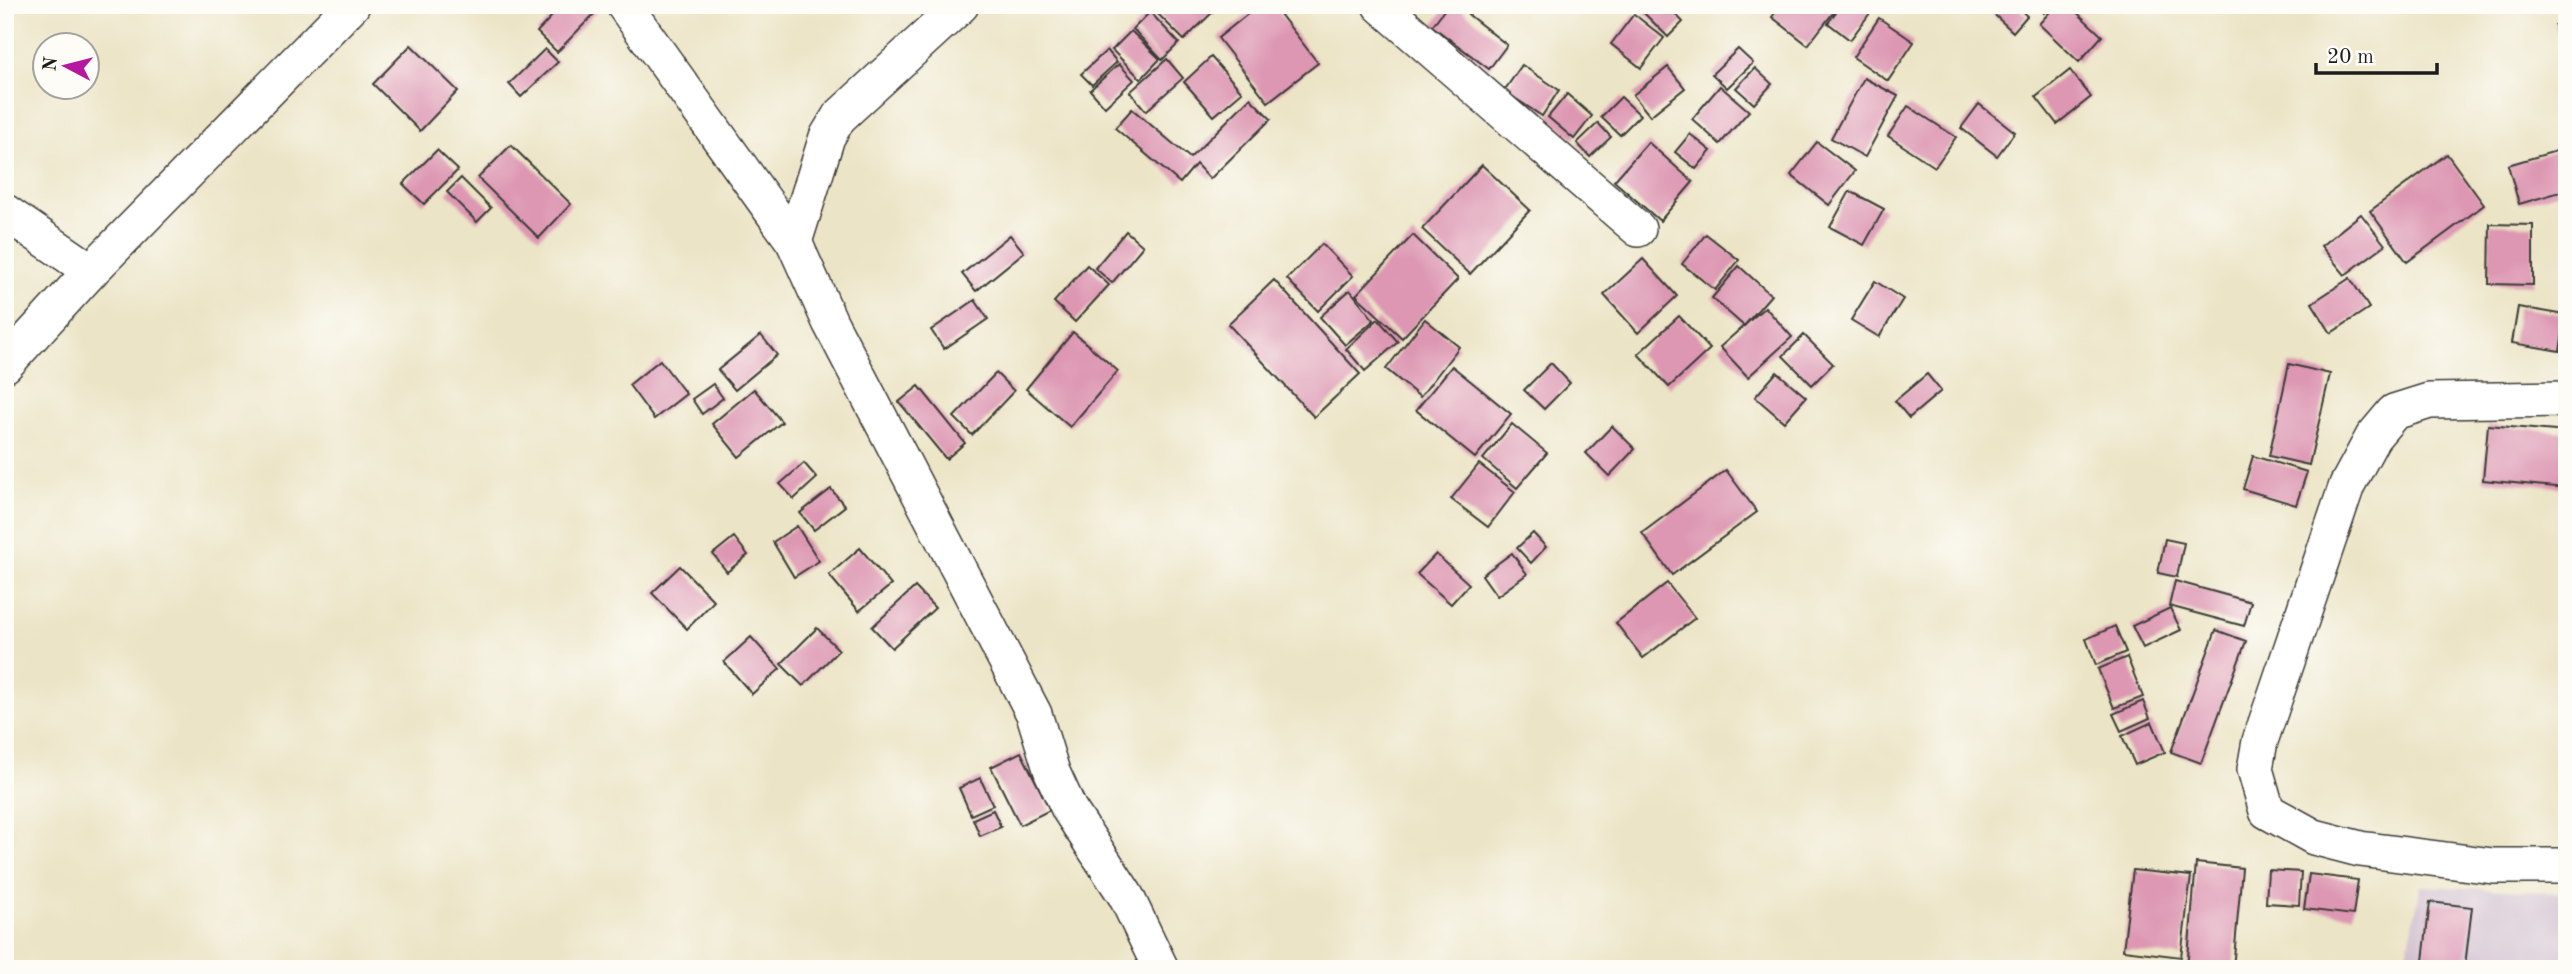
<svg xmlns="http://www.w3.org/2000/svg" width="2572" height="974" viewBox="0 0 2572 974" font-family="'Old Standard TT',serif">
<rect width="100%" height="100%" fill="#fdfcf7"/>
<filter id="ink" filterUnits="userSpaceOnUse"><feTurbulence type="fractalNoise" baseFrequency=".0143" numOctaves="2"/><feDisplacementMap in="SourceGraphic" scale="14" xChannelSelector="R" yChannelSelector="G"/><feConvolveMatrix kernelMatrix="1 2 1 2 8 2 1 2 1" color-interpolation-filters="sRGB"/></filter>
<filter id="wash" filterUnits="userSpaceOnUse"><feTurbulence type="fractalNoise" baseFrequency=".00686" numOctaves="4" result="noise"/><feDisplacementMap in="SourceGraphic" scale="28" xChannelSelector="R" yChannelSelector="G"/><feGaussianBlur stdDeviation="1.57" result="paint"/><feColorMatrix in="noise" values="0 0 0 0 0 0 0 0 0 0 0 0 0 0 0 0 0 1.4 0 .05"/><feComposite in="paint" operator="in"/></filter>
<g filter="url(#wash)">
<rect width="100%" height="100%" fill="#ece4c6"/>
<path fill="#cfbdce" d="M2421,886L2567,893V969H2404Z"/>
<g id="blocks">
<g fill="#dd97b2">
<path d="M542,5H591L597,11L557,52L537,32L552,16Z"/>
<path d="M1149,5H1220L1184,40Z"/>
<path d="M1259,5H1273L1318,63L1268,102L1218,38Z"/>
<path d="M1448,5H1456L1507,45L1489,69L1432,26Z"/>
<path d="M1643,5H1667L1683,22L1668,37L1639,8Z"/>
<path d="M1781,5H1839L1808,45L1772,17Z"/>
<path d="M1841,5H1876L1850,40L1828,23Z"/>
<path d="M1984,5H2015L2027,16L2013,32Z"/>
<path d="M2037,5H2052L2044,13Z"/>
<path d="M2056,5H2069L2102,36L2079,62L2039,24Z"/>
<path d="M1150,12L1179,43L1162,60L1133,29Z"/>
<path d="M1634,14L1664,38L1641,68L1611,44Z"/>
<path d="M1879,18L1914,42L1888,81L1853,57Z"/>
<path d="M2567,20V56H2566L2555,25Z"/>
<path d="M1131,31L1160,59L1141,79L1112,50Z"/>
<path d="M411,45L458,91L420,131L373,84Z"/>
<path d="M545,49L558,62L521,97L509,84Z"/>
<path d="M1738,49L1753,63L1727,88L1712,74Z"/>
<path d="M1107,50L1117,62L1092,85L1081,74Z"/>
<path d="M1211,57L1242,92L1214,116L1184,82Z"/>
<path d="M1167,59L1183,78L1146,111L1130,92Z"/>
<path d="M1119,64L1134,80L1105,107L1090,90Z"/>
<path d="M1522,65L1559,90L1542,116L1504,91Z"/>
<path d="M1668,67L1685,88L1650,116L1633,95Z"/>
<path d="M1755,68L1772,84L1754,104L1736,88Z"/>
<path d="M2070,70L2091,97L2057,124L2036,97Z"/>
<path d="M1864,78L1898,96L1865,157L1831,138Z"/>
<path d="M1720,86L1749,111L1720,144L1692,119Z"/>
<path d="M1567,94L1592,116L1574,139L1548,117Z"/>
<path d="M1621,97L1640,115L1620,135L1601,117Z"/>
<path d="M1250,98L1271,119L1210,179L1196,164L1180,183L1115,128L1132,109L1190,158Z"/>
<path d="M1979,104L2015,132L1997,156L1961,128Z"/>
<path d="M1908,106L1956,137L1935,167L1888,136Z"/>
<path d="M1598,123L1611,137L1590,157L1577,143Z"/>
<path d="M1690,134L1711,151L1696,169L1675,152Z"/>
<path d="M1648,142L1693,182L1660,221L1614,181Z"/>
<path d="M1817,142L1855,171L1829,205L1791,175Z"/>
<path d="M511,145L571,204L539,238L478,178Z"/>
<path d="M2563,149L2567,160V190L2519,204L2508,165Z"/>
<path d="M437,150L458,170L424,204L403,184Z"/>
<path d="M2447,154L2484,205L2407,262L2370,211Z"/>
<path d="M1482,165L1530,210L1470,274L1422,229Z"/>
<path d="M461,178L491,208L477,222L447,192Z"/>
<path d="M1850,191L1884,209L1864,245L1830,227Z"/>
<path d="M2361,214L2385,245L2345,275L2321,246Z"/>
<path d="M2490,224L2533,225V285L2489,284Z"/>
<path d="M1126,231L1143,246L1112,283L1095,268Z"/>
<path d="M1706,234L1739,260L1715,290L1682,264Z"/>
<path d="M1010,235L1024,252L976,291L962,274Z"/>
<path d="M1413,235L1458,279L1402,338L1356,295Z"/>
<path d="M1322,244L1353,276L1318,311L1287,279Z"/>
<path d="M1643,259L1677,296L1638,333L1604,295Z"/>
<path d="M1087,265L1109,285L1075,322L1054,302Z"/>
<path d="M1739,266L1771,295L1744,326L1712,298Z"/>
<path d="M2350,278L2369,308L2331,333L2312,303Z"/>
<path d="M1274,280L1360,374L1314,417L1228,324Z"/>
<path d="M1875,281L1903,299L1879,337L1851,320Z"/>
<path d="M1350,290L1374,320L1345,345L1320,317Z"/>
<path d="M975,300L988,319L944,349L931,330Z"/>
<path d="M1765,307L1792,337L1748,377L1720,347Z"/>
<path d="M2518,307L2566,315L2560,351L2512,343Z"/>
<path d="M1679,316L1710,349L1669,387L1638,354Z"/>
<path d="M1378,319L1398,342L1365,371L1346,349Z"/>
<path d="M1425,319L1459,347L1420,397L1386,369Z"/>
<path d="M1073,332L1118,371L1070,427L1026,389Z"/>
<path d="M761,335L777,355L735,390L718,370Z"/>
<path d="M1804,335L1833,364L1812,385L1783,356Z"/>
<path d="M660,360L686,394L654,419L629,385Z"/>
<path d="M1551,363L1570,383L1544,409L1524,390Z"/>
<path d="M2289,364L2330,374L2309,465L2269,456Z"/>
<path d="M1452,366L1511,414L1475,458L1416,410Z"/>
<path d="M1777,372L1806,397L1784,422L1755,397Z"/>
<path d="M996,373L1014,391L972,435L954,417Z"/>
<path d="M1927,374L1941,391L1909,418L1895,401Z"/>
<path d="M713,384L723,398L702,414L692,399Z"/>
<path d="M919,386L965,443L946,459L899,402Z"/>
<path d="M754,389L782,422L739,457L712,424Z"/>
<path d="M1512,424L1547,453L1517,488L1483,459Z"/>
<path d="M2488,425L2567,432V488L2483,480Z"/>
<path d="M1612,426L1635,449L1609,476L1586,453Z"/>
<path d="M2253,456L2307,472L2296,505L2243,489Z"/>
<path d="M804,463L817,478L794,499L780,484Z"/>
<path d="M1479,464L1515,492L1488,527L1451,499Z"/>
<path d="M1726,470L1757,512L1672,575L1642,533Z"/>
<path d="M831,489L845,506L814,530L800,513Z"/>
<path d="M797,526L819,561L794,577L773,542Z"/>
<path d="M1533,533L1546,547L1531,563L1517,548Z"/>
<path d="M734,537L748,555L727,572L713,554Z"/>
<path d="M2165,539L2184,543L2177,577L2158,573Z"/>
<path d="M860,548L891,585L859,611L829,575Z"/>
<path d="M1512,553L1527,574L1497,596L1482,575Z"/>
<path d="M1436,554L1469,584L1451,604L1417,574Z"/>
<path d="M680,566L714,601L687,629L652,593Z"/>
<path d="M2175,581L2251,602L2244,626L2169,606Z"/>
<path d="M1667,583L1695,618L1643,658L1616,623Z"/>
<path d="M915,587L935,608L892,648L872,627Z"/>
<path d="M2170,608L2181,630L2143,648L2132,626Z"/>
<path d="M2115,626L2126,652L2096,665L2086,639Z"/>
<path d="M817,628L839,650L803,686L781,664Z"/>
<path d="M2216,630L2246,641L2201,763L2171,752Z"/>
<path d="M751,637L780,669L752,694L724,662Z"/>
<path d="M2127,657L2143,697L2114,708L2098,669Z"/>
<path d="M2143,701L2150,718L2121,731L2113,714Z"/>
<path d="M2152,722L2165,752L2135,765L2122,736Z"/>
<path d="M1021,752L1050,810L1020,825L991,767Z"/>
<path d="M980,778L993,805L971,815L959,788Z"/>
<path d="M993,810L1001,827L980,836L973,819Z"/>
<path d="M2196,863L2242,868L2233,969H2187Z"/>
<path d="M2133,870L2191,876L2181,957L2123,950Z"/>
<path d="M2268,870L2301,872L2299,905L2266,903Z"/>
<path d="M2309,874L2358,880L2353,915L2304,909Z"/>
<path d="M2430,902L2472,907L2465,966L2423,961Z"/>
</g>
</g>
</g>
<g filter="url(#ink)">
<use href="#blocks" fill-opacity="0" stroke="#3b3a36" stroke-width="2"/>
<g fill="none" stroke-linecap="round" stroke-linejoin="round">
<defs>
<g id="minor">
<path d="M624,5L794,242L830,322L1034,714L1052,772L1069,809L1126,896L1161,969"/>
<path d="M1380,5L1638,229"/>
<path d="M5,212L91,271"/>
<path d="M794,242L827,137L839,117L961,5"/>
<path d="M5,365L91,271L352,5"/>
<path d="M2567,399L2429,401L2394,412L2373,437L2347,485L2260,741L2255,769L2267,811L2314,837L2360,849L2493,866H2567"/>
</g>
</defs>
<use href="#minor" stroke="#3b3a36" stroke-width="38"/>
<use href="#minor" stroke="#fff" stroke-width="35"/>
</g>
</g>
<rect width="2572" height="974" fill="none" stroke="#fdfcf7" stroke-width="28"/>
<g transform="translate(66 66) rotate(277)"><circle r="33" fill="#fdfcf7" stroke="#a3a29f" stroke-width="2"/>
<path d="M0-5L12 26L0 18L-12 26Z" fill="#b5179e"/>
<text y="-10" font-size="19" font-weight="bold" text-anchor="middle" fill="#1c1c1c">N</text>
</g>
<path d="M2316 63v10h121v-10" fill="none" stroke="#1c1c1c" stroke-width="3.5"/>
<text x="2327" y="63" font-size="21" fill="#1c1c1c" stroke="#fdfcf7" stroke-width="5" paint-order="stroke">20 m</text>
</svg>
